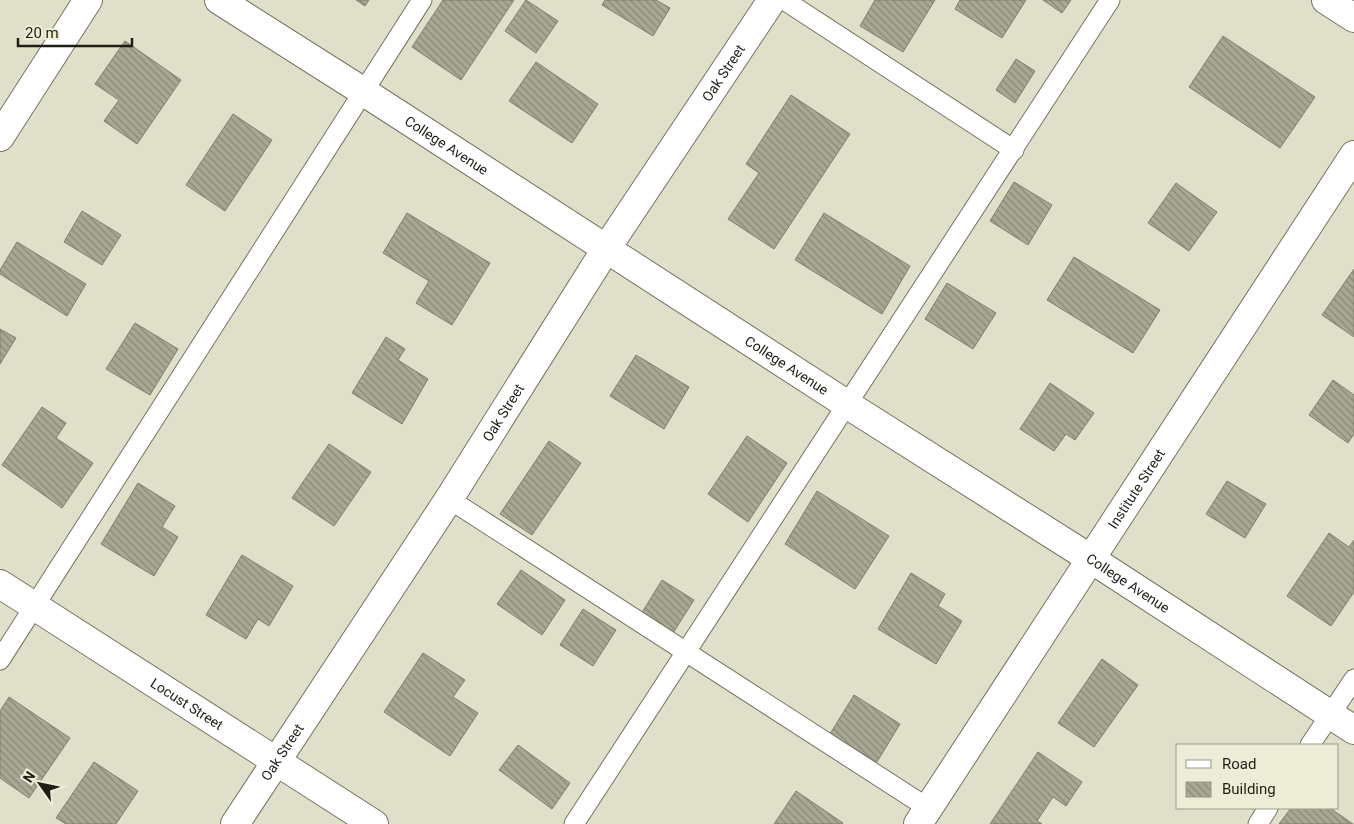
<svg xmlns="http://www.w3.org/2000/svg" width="1354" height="824" viewBox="0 0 1354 824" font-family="Roboto,sans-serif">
<defs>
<pattern id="building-back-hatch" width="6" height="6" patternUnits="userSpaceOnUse" patternTransform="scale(1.25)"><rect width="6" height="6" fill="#a8a894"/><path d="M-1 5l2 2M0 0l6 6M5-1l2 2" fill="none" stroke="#888878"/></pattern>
</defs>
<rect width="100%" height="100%" fill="#e0e0ca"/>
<g fill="url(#building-back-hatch)" stroke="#7f7f6b">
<path d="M356,0H369L365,6Z"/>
<path d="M443,0H514L461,80L412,47Z"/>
<path d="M526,0L558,21L536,53L505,31Z"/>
<path d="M605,0H656L670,8L653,36L602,5Z"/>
<path d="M875,0H935L903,52L860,26Z"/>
<path d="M960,0H1026L1002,38L955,9Z"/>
<path d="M1043,0H1071L1062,13Z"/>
<path d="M1223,36L1315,97L1280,148L1189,87Z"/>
<path d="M125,41L181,80L137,144L104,121L119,100L95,84Z"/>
<path d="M1016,59L1035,71L1015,103L996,90Z"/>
<path d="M536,62L598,104L572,143L509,101Z"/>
<path d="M791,95L850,134L774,249L728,219L759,173L746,164Z"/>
<path d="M233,114L272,140L225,211L186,185Z"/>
<path d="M1014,182L1052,205L1028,245L990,221Z"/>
<path d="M1176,183L1217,212L1189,251L1148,223Z"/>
<path d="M82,211L121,235L102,265L64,242Z"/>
<path d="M407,213L490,263L452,325L416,303L429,281L383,253Z"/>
<path d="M824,213L910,266L882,314L795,260Z"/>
<path d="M17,242L86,284L67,316L0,274V270Z"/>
<path d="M1074,257L1160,310L1133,353L1047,300Z"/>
<path d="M1354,269V337L1322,315Z"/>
<path d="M947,283L996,313L973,349L925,319Z"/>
<path d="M135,323L178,349L150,395L106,369Z"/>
<path d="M0,329L16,338L0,364Z"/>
<path d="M386,337L405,349L398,360L428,379L402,424L352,393Z"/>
<path d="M636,355L689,387L664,429L610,396Z"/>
<path d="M1333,380L1354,395V434L1348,443L1309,415Z"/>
<path d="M1050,383L1094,413L1075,440L1066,434L1054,451L1020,429Z"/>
<path d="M42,407L66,423L56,438L93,463L62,508L2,465Z"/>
<path d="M747,436L787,463L748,522L708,494Z"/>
<path d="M549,441L581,463L532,535L500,514Z"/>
<path d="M329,444L371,472L334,526L292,498Z"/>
<path d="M1227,481L1266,504L1245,538L1206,514Z"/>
<path d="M138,483L175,506L162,527L178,537L154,576L101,544Z"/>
<path d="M817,491L889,536L855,589L785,544Z"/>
<path d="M1329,533L1349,547L1354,540V592L1331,626L1287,596Z"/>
<path d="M242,555L293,586L269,626L258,619L246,639L206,615Z"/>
<path d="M521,570L565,600L542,635L497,604Z"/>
<path d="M911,573L945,594L938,606L962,621L936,664L878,629Z"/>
<path d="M662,580L694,600L673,633L641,614Z"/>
<path d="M583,609L616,630L593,666L560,645Z"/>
<path d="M423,653L465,680L453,697L478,713L450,756L384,712Z"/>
<path d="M1102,659L1138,685L1094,747L1058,723Z"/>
<path d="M854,695L900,724L877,762L830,734Z"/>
<path d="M9,697L70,738L29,798L0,778V711Z"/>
<path d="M518,745L570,783L552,809L499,770Z"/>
<path d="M1038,752L1082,782L1066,806L1053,797L1037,821L1042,824H990Z"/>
<path d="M94,762L138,791L116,824H66L56,818Z"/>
<path d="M796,791L843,823L842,824H774Z"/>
<path d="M1291,808H1330L1353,824H1279Z"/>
</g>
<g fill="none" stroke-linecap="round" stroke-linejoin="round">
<defs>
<g id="service">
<path d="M784,0L1014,150"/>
<path d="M449,499L928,808"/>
<path d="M0,660L422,0"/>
<path d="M1310,745L1354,679"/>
<path d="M574,824L1110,0"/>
<path d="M1258,824L1268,808"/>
</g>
<g id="minor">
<path id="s1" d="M219,0L364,92L848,405L1091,559L1354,730"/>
<path d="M1326,0L1354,18"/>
<path d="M0,137L88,0"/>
<path id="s2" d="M0,584L374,824"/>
<path id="s3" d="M235,824L449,499L606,249L772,0"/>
<path id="s4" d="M918,824L1354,155"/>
</g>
</defs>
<use href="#service" stroke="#747461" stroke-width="21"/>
<use href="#minor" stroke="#747461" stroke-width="30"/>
<use href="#service" stroke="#fff" stroke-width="19"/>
<use href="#minor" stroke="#fff" stroke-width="28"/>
</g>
<g text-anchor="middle" stroke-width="4" stroke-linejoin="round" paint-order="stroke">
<g font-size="14" fill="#1e1e16" stroke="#ededd7">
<text dy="5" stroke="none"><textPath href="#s3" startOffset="896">Oak Street</textPath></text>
<text dy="5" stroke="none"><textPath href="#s1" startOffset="270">College Avenue</textPath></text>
<text dy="5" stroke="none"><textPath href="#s1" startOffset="675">College Avenue</textPath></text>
<text dy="5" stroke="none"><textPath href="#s3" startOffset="491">Oak Street</textPath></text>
<text dy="5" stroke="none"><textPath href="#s4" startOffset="400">Institute Street</textPath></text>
<text dy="5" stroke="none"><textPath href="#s1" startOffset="1080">College Avenue</textPath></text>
<text dy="5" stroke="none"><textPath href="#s2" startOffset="222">Locust Street</textPath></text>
<text dy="5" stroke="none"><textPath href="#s3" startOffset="86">Oak Street</textPath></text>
</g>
</g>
<rect x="1176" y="744" width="162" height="65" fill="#ededd7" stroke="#9a9a8a"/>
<rect x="1186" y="760" width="25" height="8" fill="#ffffff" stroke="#9a9a8a"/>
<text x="1222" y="769" font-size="15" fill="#1e1e16">Road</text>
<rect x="1186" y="782" width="25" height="15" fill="url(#building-back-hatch)" stroke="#9a9a8a"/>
<text x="1222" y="794" font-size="15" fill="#1e1e16">Building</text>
<g transform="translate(40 784) rotate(303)" stroke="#ededd7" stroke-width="4" paint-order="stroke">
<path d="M0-4L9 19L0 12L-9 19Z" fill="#1e1e16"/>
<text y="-8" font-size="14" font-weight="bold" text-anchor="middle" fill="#1e1e16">N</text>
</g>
<path d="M18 38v8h114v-8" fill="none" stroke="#1e1e16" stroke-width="2.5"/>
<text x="25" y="38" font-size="15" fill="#1e1e16" stroke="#ededd7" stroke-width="4" paint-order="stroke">20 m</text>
</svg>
